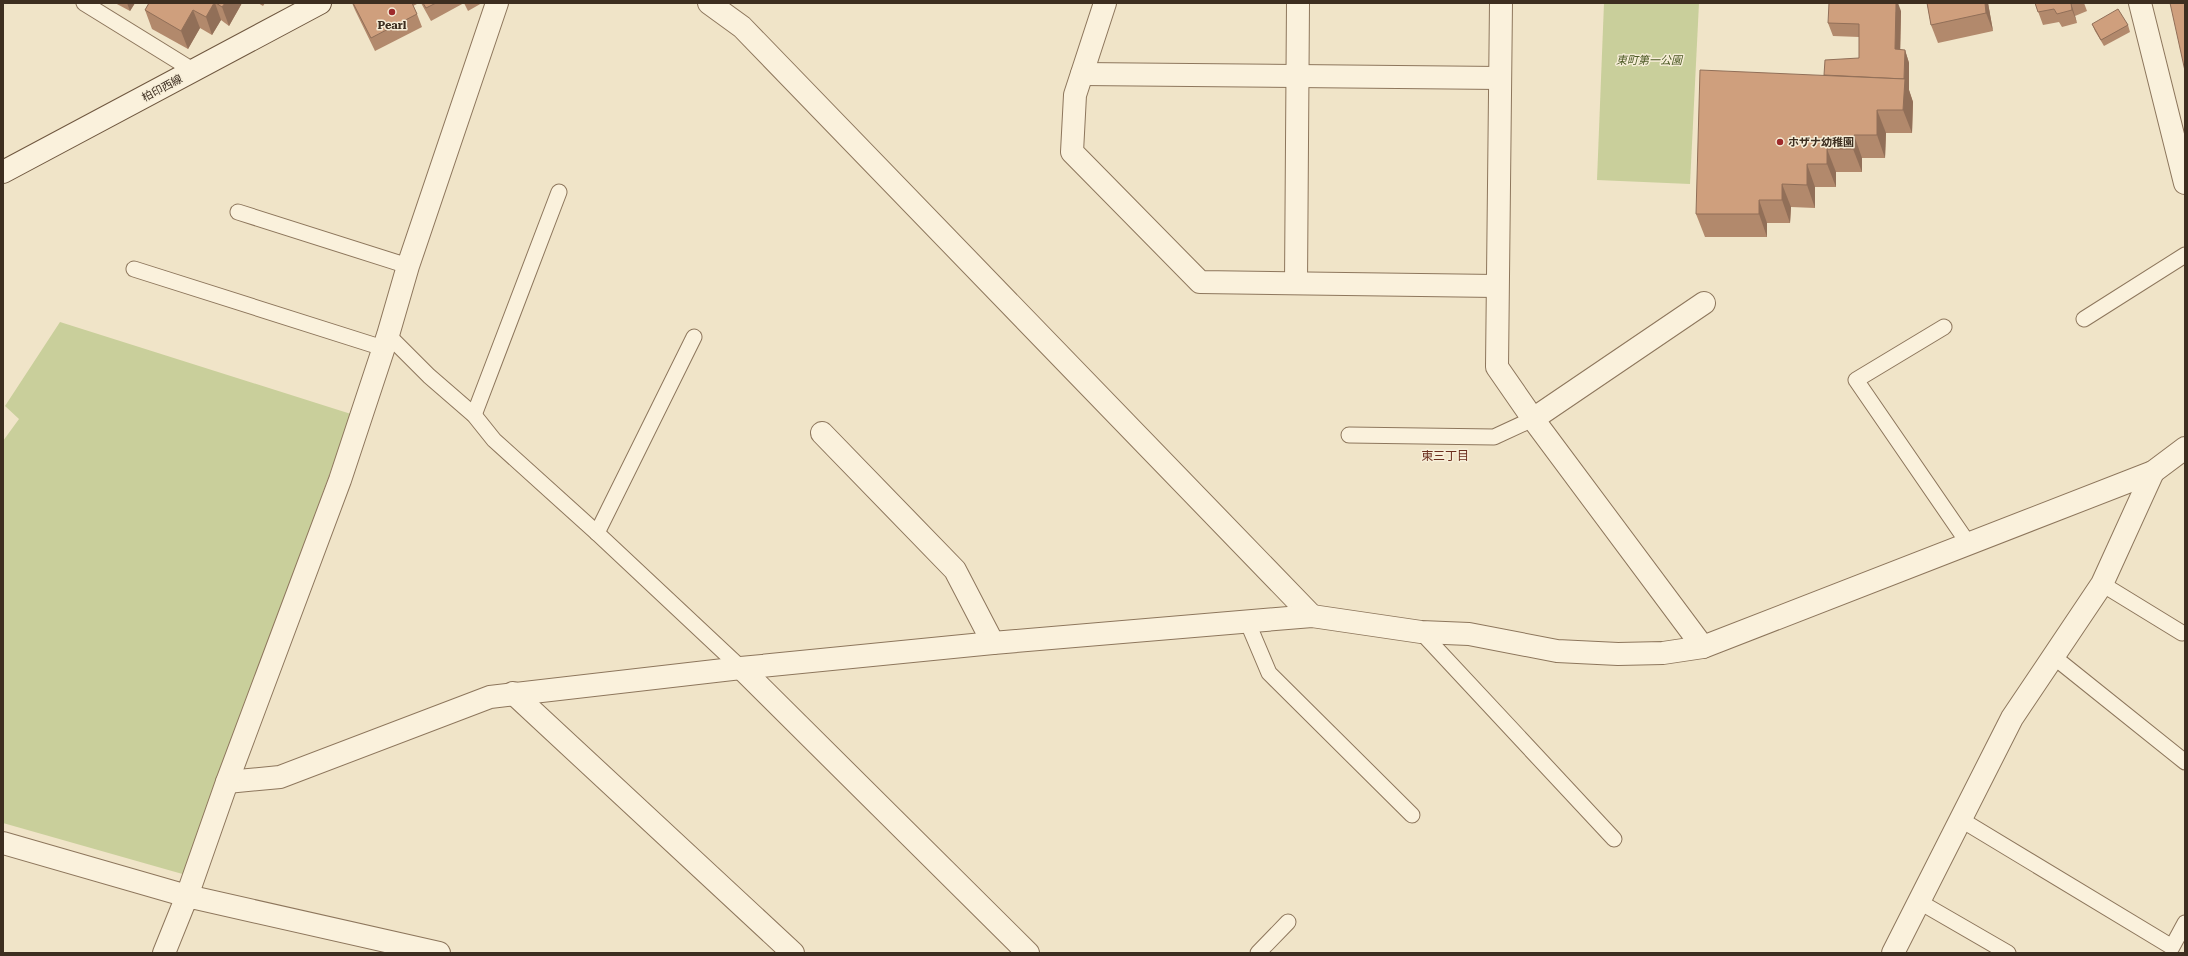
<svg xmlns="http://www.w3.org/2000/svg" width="2188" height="956" viewBox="0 0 2188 956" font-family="'Roboto Serif','Noto Sans JP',serif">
<rect width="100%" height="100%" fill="#f0e4c8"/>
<g fill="#c9cf9b">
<path d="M1604,3H1699L1690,184L1597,180Z"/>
<path d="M60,322L351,414L186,875L3,823V441L19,419L5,406Z"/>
</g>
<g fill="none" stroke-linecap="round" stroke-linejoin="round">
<defs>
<g id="service">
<path d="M84,3L194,71"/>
<path d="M238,212L408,266"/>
<path d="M134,269L383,348"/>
<path d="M2084,319L2185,255"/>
<path d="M1944,327L1856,380L1968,543"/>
<path d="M388,335L429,376L474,415L494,440L597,533L741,668"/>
<path d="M474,415L559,192"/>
<path d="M1349,435L1494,437L1533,419"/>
<path d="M597,533L694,337"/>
<path d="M2102,584L2182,633"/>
<path d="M1247,621L1269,673L1412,815"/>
<path d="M1421,632L1614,839"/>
<path d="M2054,657L2185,762"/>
<path d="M1960,819L2172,947L2185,923"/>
<path d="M1918,901L2008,953"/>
<path d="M1258,953L1288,922"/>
</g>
<g id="minor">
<path d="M709,3L742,27L1312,616"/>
<path d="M1105,3L1075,95L1072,152L1200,282L1496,286"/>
<path d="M1501,3L1497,367L1533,419L1703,647"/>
<path d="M2140,3L2185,183"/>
<path d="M1082,74L1500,78"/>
<path d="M1296,283L1298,3"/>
<path d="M1533,419L1704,303"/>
<path d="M822,433L955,570L993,643"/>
<path d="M741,668L1028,953"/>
<path d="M513,693L793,953"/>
<path d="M227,782L280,777L490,697L741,668L993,643L1312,616L1421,632L1469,634L1557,651L1618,654L1663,653L1703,647L2153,472L2185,448"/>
<path d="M3,843L187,896L227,782L340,480L388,335L408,266L497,3"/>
<path d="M164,953L187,896L439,953"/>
<path d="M1893,953L2012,718L2102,584L2153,472"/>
</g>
<path id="secondary" d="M3,172L320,3"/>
</defs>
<use href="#service" stroke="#8d765c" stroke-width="17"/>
<use href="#minor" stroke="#8d765c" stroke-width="24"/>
<use href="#secondary" stroke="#6f573f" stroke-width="24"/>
<use href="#service" stroke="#faf1dc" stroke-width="15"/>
<use href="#minor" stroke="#faf1dc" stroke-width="22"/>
<use href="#secondary" stroke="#faf1dc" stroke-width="22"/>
</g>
<g fill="#b2896c">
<path d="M115,3H135L130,11Z"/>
<path d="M149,3H242L229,26L221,20L212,35L200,28L188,49L152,29L145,10Z"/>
<path d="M258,3H265L263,6Z"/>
<path d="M352,3H416L417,4L413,6L417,14L422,27L375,51L355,10Z"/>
<path d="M421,3H482L468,11L464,3L431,21Z"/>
<path d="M1927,3H1988L1993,31L1938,43L1931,25Z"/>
<path d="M2035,3H2084L2087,11L2075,16L2077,23L2062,27L2059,22L2043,25Z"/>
<path d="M1901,11L1900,50H1905L1909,63V90L1913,102L1912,133H1886L1885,158H1862V172H1836V187H1815V208L1791,207L1790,223H1767V237H1705L1696,214L1824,75L1859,58V37L1833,36L1828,23Z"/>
<path d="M2092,24L2128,25L2130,32L2104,46L2095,31Z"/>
</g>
<g fill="#916f58">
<path d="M127,3H135L130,11Z"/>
<path d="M214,3H215L221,20L212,35L206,17Z"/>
<path d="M225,3H242L229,26L222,7Z"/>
<path d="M1896,3H1898L1901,11L1900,62L1895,49Z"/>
<path d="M1985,3H1988L1993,31L1986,13Z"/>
<path d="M2071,3L2075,16L2077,23L2072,10Z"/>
<path d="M193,10L200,28L188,49L181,31Z"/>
<path d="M1905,50L1909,63V90L1913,102L1912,133L1903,110Z"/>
<path d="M1877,110L1886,133L1885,158L1877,135Z"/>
<path d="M1854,135L1862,158V172L1853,149Z"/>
<path d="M1827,149L1836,172V187L1827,164Z"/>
<path d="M1807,164L1815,187V208L1807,185Z"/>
<path d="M1782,184L1791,207L1790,223L1782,200Z"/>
<path d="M1759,200L1767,223V237L1759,214Z"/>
</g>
<g fill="#cf9f7d" stroke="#916f58">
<path d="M149,3H214L206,17L193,10L181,31L145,10Z"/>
<path d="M216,3H225L222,7Z"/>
<path d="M353,3H412L417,14L371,38Z"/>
<path d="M423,3H436L426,8Z"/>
<path d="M1829,3H1896L1895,49L1905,50L1904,79L1824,75L1825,60L1859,58V24L1828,23Z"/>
<path d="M1927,3H1985L1986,13L1931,25Z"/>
<path d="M2035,3H2071L2072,10L2057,14L2054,9L2038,12Z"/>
<path d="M2170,3H2185V71Z"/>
<path d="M2118,9L2128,25L2101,40L2092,24Z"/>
<path d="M1700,70L1905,79L1903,110H1877V135H1854L1853,149H1827V164H1807V185L1782,184V200H1759V214H1696Z"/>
</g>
<g fill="#9e2a2b" stroke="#f7eed8" stroke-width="1.5">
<circle cx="392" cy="12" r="4"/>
<circle cx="1780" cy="142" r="4"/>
</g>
<g text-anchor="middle" stroke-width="3" stroke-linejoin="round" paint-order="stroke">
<g font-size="11" font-weight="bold" fill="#3d2e20" stroke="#f7eed8">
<text x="392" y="29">Pearl</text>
<text x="1788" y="146" text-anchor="start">ホザナ幼稚園</text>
</g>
<g font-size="11" font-style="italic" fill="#4d5a26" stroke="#f7eed8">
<text x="1649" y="64">東町第一公園</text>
</g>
<g font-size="11" fill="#3d2e20" stroke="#f7eed8">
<text transform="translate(162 88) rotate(-28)" y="4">柏印西線</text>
</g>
<g font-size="12" fill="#6b2e1e" stroke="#f7eed8">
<text x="1445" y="460">東三丁目</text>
</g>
</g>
<rect width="2188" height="956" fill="none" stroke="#3d2e20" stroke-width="8"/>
</svg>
